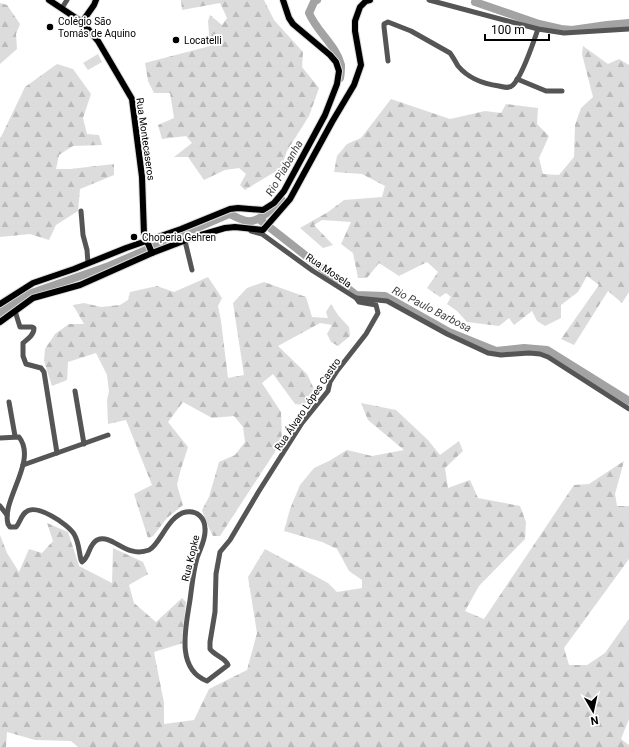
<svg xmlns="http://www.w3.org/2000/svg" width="629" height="747" viewBox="0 0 629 747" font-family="Roboto,sans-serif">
<defs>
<pattern id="forest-firs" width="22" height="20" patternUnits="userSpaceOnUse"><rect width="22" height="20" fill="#dcdcdc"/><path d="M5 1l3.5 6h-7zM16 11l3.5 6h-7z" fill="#bbb"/></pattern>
</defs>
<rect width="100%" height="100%" fill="#fff"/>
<g fill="url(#forest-firs)">
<path d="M181,0H264L274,20L303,52L302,67L319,88L309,116L287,151L281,168L245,190L240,185L246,174L239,168L225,170L204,180L188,157H174L192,143L186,136L162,139L158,125L174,118L170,93H154L148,81L145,63L210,46L208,21L210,15L222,25L227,18L220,3L182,10Z"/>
<path d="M0,3L7,5L20,24L16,34L17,49L0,64Z"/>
<path d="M583,46L608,64L619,59L629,65V292L622,303L608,291L574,345L561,339L599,285L587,276L578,292L561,305V318L545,326L537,321L532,311L514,325L509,318L499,326L467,322L457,311L447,304L451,297L446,293L440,297L427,288L438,272L427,262L399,276L379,263L367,278H358L353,253L341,244L351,222L322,220L314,225L333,245L323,248L300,228L328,212L344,200L382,197L385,186L362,174L334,172L337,156L347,144L361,138L391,99L450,119L485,111L501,113L506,104L538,108L537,124L549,136L539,158L543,174L559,175L574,157L575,125L581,108L593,97L582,54Z"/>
<path d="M57,64L73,69L91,94L83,118L87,134L99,135L102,145L73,146L59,155L56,169H70L114,164V175L80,189L78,211L56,225L49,240L30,234L0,237V137H1L25,87Z"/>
<path d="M208,277L222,298L218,306L221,321L228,378L244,375L233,303L247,288L264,282L306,297L312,317L328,318L326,312L331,304L338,315L349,327L350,336L338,346L331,342L327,334L332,325L320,323L278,346L307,374L314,389L304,405L295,404L273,374L262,383L281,412L282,441L220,536H213L206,522L202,510L209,497L219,462L235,455L245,442L243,427L234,416L212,418L183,402L168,422L188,447L180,472L177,485L183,505L167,518L153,536L148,538L134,494L152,485L126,420L108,424L107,400L109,391L107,375L96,353L68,362L67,380L52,386L44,361L45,349L55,334L69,324H84L73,305L84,303L101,307L120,305L128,300L130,292L157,286L174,292Z"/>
<path d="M361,403L396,410L428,440L440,455L459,441L463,451L445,468L448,488L470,480L478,498L520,506L526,522L525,539L479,586L465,611L484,619L574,485L589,484L624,461L615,494L617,506H629V559L564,648L569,665H587L605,653L629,619V719L621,739L629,745V747H78L71,741L35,740L7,732L6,747H0V535L7,553L19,572L29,549L42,553L53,541L47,523L68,532L79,566L112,583L113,548L143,562L148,574L129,585L134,603L156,622L182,598L186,602L182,638L183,643L154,652L164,703V724L194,720L209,689L247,670L257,633L248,577L265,549L328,583L337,592L362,588V580L349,571L337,549L322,542L284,531L290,509L300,485L314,468L329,461L347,450L372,456L404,450L368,420Z"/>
</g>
<path fill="#dcdcdc" d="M98,54L102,62L88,70L83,63Z"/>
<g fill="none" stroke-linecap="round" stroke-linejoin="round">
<g stroke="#a3a3a3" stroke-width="8">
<path d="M317,0L314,2L309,13C317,32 336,45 341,65C341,69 341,74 340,78"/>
<path d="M475,2L539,24L561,29L572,30L607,25L629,23"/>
<path d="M259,219L356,295L385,296L449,332L496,351L524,348L547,350L629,401"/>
<path d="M0,313L26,295L109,266L229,214C235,216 241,220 247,221C259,223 274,207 281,199"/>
</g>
<defs>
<g id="major">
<path d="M49,0L82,22L98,41L132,99L142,177L144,234L152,253"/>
<path d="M82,22L94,5L96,0"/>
<path d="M0,304L33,283L74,269L126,248L181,229L230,209L238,208L263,210L274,203L284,191L325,115L337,84L339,71L336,62L330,55L293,24L289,18L283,0"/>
<path d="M0,322L33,298L80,285L152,253L194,237L225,228L235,227L263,230L290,199L332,122L354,85L361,65L355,31V21L360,7L366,1L370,0"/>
</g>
</defs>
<use href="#major" stroke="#dbdbdb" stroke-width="8"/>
<g stroke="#555" stroke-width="5">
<path d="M429,0L538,29L564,33L629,29"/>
<path d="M62,8L67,0"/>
<path d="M388,61L384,27V24L388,22L411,31L450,53C453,57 455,61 458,66C468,78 484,84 499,86C504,87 509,89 513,85C523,75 533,43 538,29"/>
<path d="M517,79L546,91H562"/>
<path d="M81,211L83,235L87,250L88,263"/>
<path d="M251,231L262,234L313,271L356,298L387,301L447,334L488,353L501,355L529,353L540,354L548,357L629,409"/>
<path d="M185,241L192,270"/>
<path d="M15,311L20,327H32L34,328C34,335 28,339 23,343V356L26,364L41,368L44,372L57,453"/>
<path d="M75,391L84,444"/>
<path d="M9,402L15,436"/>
<path d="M0,438L19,437C38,461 1,500 8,524L10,527H16C20,523 21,515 26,512C36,503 68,524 74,534C79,542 79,552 81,560L82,562C90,557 88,545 97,540C113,533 125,559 149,550C160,545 168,515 186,512C197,510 205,518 205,529C206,539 200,549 197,558C193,572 192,586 190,600C186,626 175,669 207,681L228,665C226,658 215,656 210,649V642L215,612L216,574L220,552L230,540L259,491L302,423L328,391L330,382L337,371L366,334L378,313L376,305L359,302L356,298"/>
<path d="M23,465L108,435"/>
<path d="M0,506L7,515"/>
</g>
<use href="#major" stroke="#000" stroke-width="6"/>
</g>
<g fill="#000" stroke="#fff" stroke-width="1.5">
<circle cx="50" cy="27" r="4"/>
<circle cx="176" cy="40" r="4"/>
<circle cx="134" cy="237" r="4"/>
</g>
<g text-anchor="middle" stroke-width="3.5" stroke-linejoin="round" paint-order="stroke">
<g font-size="10" fill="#000" stroke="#fff" text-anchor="start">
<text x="58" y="25">Colégio São<tspan x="58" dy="12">Tomás de Aquino</tspan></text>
<text x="184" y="44">Locatelli</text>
<text x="142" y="241">Choperia Gehren</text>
</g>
<g font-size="10" fill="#000" stroke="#fff">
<text transform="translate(146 139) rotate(82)" y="4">Rua Montecaseros</text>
<text transform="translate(329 270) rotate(34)" y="4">Rua Mosela</text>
<text transform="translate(307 404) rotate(-56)" y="4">Rua Álvaro Lópes Castro</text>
<text transform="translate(190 558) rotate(-76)" y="4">Rua Kopke</text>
</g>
<g font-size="11" font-style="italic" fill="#444" stroke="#fff">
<text transform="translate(284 168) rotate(-60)" y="4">Rio Piabanha</text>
<text transform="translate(432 309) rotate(27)" y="4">Rio Paulo Barbosa</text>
</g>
</g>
<g transform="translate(593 711) rotate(171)" stroke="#ffffff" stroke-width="3" paint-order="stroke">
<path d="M0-3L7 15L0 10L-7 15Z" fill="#000000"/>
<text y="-6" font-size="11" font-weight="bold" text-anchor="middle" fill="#000000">N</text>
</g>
<path d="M485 34v6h64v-6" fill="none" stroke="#000000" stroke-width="2"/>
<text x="491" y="34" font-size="12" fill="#000000" stroke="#ffffff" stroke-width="3" paint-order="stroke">100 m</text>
</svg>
